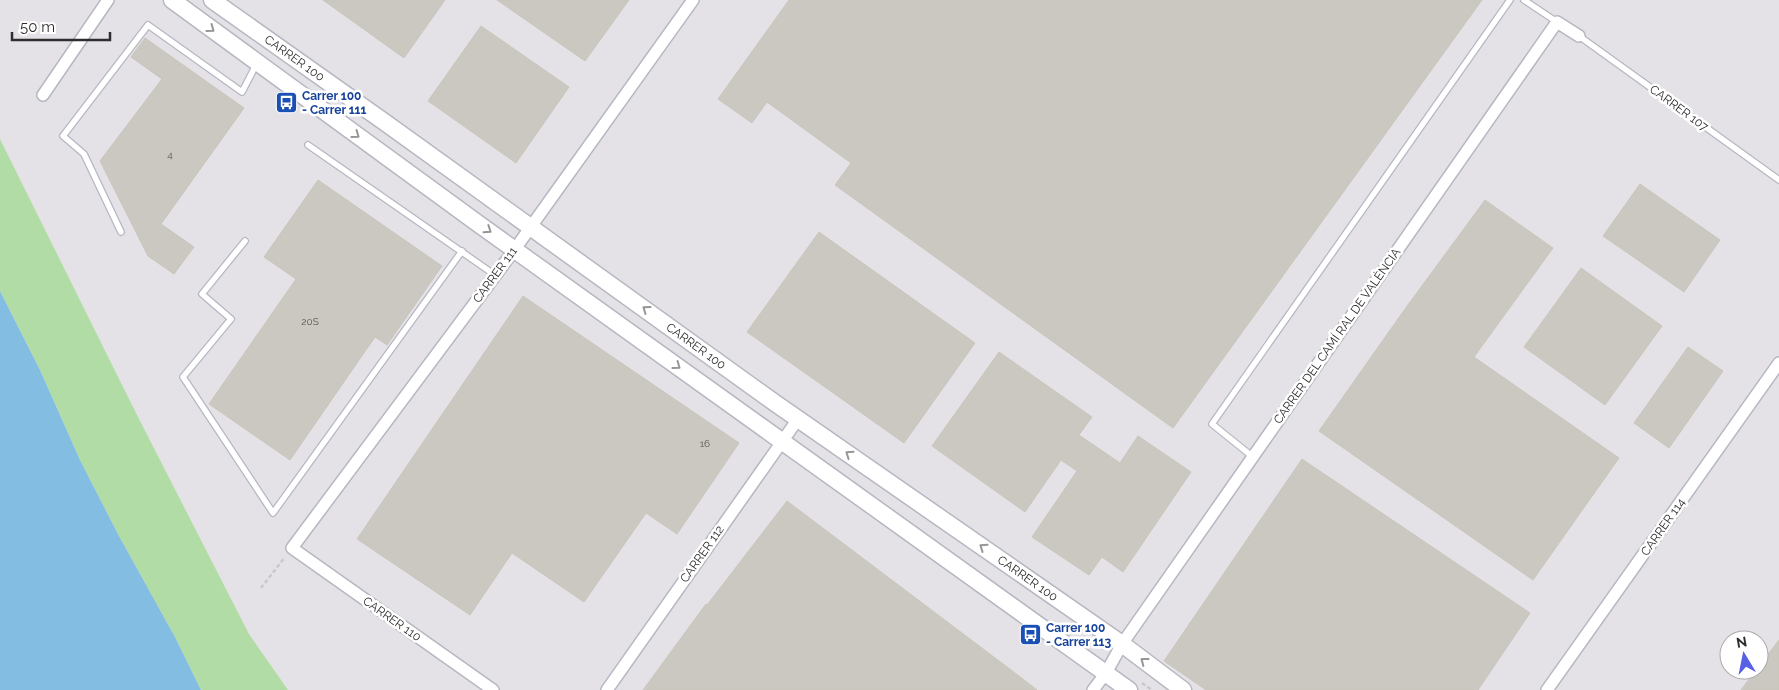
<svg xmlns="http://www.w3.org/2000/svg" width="1779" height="690" viewBox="0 0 1779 690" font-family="Raleway,sans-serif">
<rect width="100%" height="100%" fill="#edeae2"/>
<path fill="#e4e2e7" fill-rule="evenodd" d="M0,0H1779V690H288L249,634L136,413L0,139ZM1729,640H1759V670H1729Z"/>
<path fill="#b2dca6" d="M0,139L136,413L249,634L288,690H201L175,637L119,536L80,460L40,370L0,291Z"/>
<path fill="#83bde1" d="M0,291L40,370L80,460L119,536L175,637L201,690H0Z"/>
<g fill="#cac8c0" stroke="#c9c6bc">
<path d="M323,0H445L404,58Z"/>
<path d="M497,0H629L585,61Z"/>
<path d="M789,0H1482L1173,428L835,185L851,163L767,102L752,123L718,99Z"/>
<path d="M481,26L569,87L516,163L428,101Z"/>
<path d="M145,38L244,108L161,224L194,247L174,274L148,256L100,161L162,79L131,57Z"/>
<path d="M318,180L442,266L387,345L375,337L290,460L209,404L296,279L264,257Z"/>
<path d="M1640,184L1720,240L1684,292L1603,236Z"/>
<path d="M1485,200L1553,248L1474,357L1619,458L1533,580L1319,431L1405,309Z"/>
<path d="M819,232L975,343L904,443L747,332Z"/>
<path d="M1581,268L1662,326L1605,405L1524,347Z"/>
<path d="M523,296L739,443L677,534L646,513L584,602L512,553L470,615L357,539Z"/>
<path d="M1688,347L1723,371L1669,448L1634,423Z"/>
<path d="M999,352L1092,417L1079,435L1120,463L1138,436L1191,472L1123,572L1102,557L1089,575L1032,537L1077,471L1061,460L1025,512L932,446Z"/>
<path d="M1302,459L1530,613L1478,690H1206L1164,661Z"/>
<path d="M787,501L1019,676L1037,690H643L706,604L707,605Z"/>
<path d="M1779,640V690H1741L1756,670H1759V666Z"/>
</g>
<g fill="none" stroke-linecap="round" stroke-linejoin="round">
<defs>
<g id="lane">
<path d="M1524,0L1557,22"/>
<path d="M1579,36L1779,180"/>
<path d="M308,145L495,275"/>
<path d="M121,232L84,154L63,136L148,25L242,92L256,65"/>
<path d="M245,241L202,294L231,319L183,377L273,513L462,251"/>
<path d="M1253,457L1212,424L1510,0"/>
</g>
<g id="street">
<path d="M43,95L108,0"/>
<path d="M493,690L292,548L515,249L693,0"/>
<path d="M607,690L798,419"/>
<path d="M1093,690L1106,673L1122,644L1557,22L1579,36"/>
<path d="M1547,690L1779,363"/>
</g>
<g id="secondary">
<path d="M172,0L480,225L1129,690"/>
<path id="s1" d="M212,0L383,121L775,403L1122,644L1183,690"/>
</g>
</defs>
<use href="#lane" stroke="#b6b7c0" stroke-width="8"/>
<use href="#street" stroke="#b6b7c0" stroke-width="14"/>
<use href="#secondary" stroke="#b6b7c0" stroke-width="19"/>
<g stroke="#c9c9c9" stroke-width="2.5" stroke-dasharray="4 2.5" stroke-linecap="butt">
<path d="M261,588L285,557"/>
<path d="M1142,683L1152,690"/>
</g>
<use href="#lane" stroke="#fff" stroke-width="5.5"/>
<use href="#street" stroke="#fff" stroke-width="11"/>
<use href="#secondary" stroke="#fff" stroke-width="16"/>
</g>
<defs><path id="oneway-chevron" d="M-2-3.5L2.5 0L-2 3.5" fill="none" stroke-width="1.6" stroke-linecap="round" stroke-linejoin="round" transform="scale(1.25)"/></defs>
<g stroke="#969696">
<use href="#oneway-chevron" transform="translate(211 29) rotate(36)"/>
<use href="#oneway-chevron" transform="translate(356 135) rotate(36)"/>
<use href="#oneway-chevron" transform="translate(488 230) rotate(34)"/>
<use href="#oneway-chevron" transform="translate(646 309) rotate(-144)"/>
<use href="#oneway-chevron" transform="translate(677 366) rotate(36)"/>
<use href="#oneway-chevron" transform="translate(849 454) rotate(-145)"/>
<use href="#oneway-chevron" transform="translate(983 547) rotate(-145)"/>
<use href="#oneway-chevron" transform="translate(1144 661) rotate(-143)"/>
</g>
<defs>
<symbol id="bus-square" viewBox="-11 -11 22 22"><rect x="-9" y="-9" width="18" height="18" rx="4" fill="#1a4fb4" stroke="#fff"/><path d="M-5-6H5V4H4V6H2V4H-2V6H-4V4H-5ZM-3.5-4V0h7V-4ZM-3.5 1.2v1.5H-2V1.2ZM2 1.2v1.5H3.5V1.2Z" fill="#fff"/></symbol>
</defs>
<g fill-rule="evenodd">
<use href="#bus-square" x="274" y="90" width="25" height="25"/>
<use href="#bus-square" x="1018" y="622" width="25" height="25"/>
</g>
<g text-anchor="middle" stroke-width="5" stroke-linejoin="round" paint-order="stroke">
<g font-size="10" fill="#555452">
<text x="170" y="158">4</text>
<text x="310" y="325">20S</text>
<text x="705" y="447">16</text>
</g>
<g font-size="12" fill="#2e2e2e" stroke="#fff">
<text dy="4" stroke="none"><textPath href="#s1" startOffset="101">CARRER 100</textPath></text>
<text transform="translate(1679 108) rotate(36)" y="4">CARRER 107</text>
<text transform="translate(495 275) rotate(-54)" y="4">CARRER 111</text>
<text transform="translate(1337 336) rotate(-55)" y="4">CARRER DEL CAMÍ RAL DE VALÈNCIA</text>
<text dy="4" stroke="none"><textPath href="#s1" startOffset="595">CARRER 100</textPath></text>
<text transform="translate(1663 527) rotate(-55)" y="4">CARRER 114</text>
<text transform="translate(702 554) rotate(-55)" y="4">CARRER 112</text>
<text dy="4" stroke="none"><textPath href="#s1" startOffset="1000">CARRER 100</textPath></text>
<text transform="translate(392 619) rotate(35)" y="4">CARRER 110</text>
</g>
<g font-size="12" font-weight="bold" fill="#164399" stroke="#fff" text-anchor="start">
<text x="302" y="100">Carrer 100<tspan x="302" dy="14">- Carrer 111</tspan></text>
<text x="1046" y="632">Carrer 100<tspan x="1046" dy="14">- Carrer 113</tspan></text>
</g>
</g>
<g transform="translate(1744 655) rotate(350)"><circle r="24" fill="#ffffff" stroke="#ababab"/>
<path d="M0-4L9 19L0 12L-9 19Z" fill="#5861e5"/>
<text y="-8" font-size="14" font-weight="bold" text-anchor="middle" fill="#2e2e2e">N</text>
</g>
<path d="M12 32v8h98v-8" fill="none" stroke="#2e2e2e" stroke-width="2.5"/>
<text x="20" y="32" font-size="15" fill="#2e2e2e" stroke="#ffffff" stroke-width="4" paint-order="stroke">50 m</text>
</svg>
